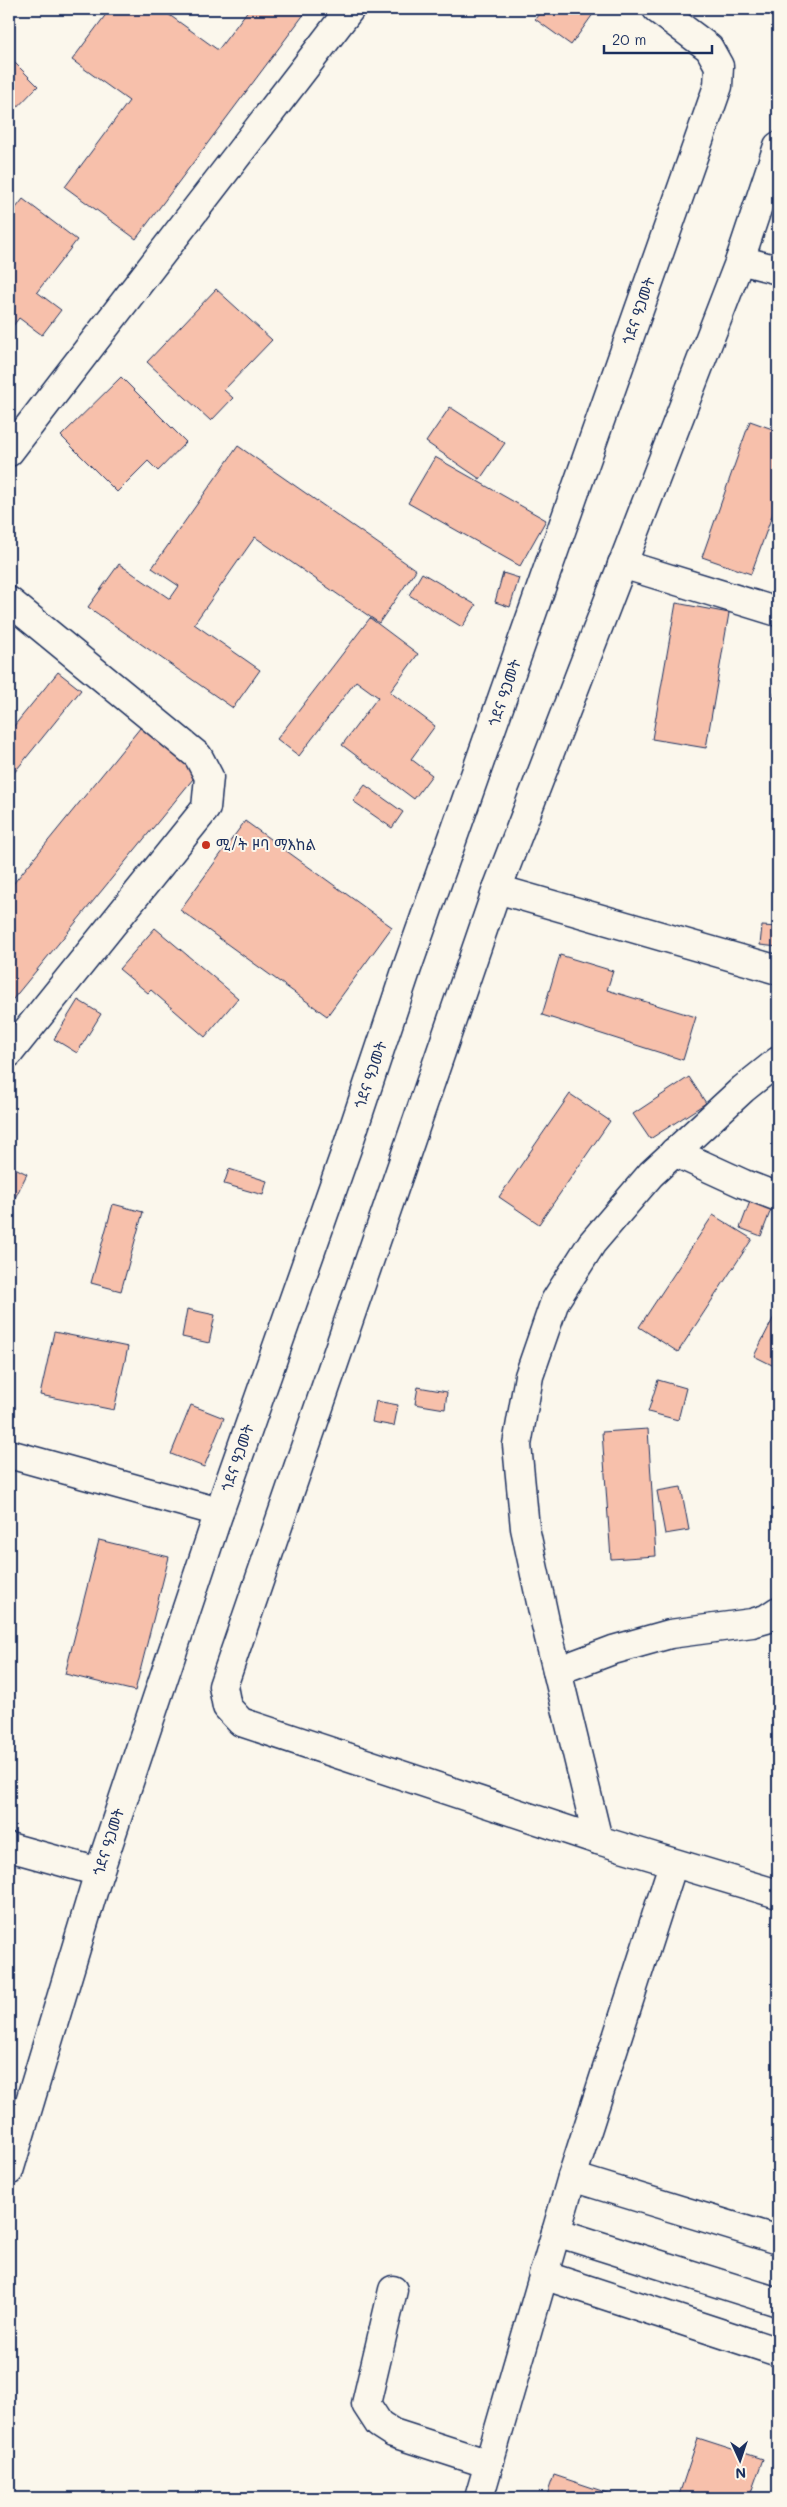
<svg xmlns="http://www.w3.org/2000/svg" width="787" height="2507" viewBox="0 0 787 2507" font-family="Mali,'Noto Sans Ethiopic',sans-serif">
<rect width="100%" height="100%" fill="#fbf7ec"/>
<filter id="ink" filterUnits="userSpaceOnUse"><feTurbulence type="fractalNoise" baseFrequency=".02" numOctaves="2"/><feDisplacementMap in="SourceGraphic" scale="10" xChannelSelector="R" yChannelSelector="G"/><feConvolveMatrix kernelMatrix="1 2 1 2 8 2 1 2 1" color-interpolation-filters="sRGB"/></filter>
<g filter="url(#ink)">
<g fill="#f7c0ab" stroke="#1b2f5e">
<path d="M110,9H161L218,50L249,9H308L136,239L65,187L129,101L72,60Z"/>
<path d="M543,9H594L596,10L571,45L535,19Z"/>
<path d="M9,57L38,86L9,116Z"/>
<path d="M23,199L77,240L37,292L61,310L42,335L19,318L9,331V217Z"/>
<path d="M216,289L272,340L224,390L233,398L211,421L147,362Z"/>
<path d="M121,377L186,442L158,471L148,461L117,492L61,436Z"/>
<path d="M450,407L505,443L480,479L426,442Z"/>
<path d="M750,421L778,431V499L751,574L702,557Z"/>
<path d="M238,446L416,570L379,623L255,537L194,624L260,670L233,708L88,607L119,564L170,599L179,586L152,568Z"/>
<path d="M435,457L546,520L520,566L408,503Z"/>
<path d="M422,573L476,605L462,627L409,595Z"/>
<path d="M503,573L519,578L510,607L495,602Z"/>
<path d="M676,603L729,613L706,748L652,739Z"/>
<path d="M370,618L418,654L390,692L435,726L411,759L432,775L414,799L342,745L378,697L356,681L299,756L277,739Z"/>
<path d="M58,672L81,690L9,779V732Z"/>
<path d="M778,684V701L773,699Z"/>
<path d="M145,722L202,768L9,1004V889Z"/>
<path d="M365,785L403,812L392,828L353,801Z"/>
<path d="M245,821L392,927L327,1016L180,910Z"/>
<path d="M762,926L778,927V947L760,945Z"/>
<path d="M155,928L238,998L205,1037L151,990L148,993L119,969Z"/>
<path d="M560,955L613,971L607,990L696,1017L683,1060L542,1015Z"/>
<path d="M78,1000L101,1014L77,1053L54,1039Z"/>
<path d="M689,1077L706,1103L650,1139L633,1114Z"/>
<path d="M570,1094L610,1121L539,1224L499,1197Z"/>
<path d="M9,1165L27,1174L9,1210Z"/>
<path d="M229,1169L267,1181L263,1195L224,1184Z"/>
<path d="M752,1196L773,1204L761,1236L740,1228Z"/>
<path d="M113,1204L143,1212L121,1291L91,1283Z"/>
<path d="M713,1215L752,1239L678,1352L639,1327Z"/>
<path d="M187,1309L215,1315L209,1343L182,1337Z"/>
<path d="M778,1309V1368L754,1356Z"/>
<path d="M54,1332L128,1347L114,1410L40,1395Z"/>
<path d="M658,1380L686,1388L678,1420L648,1412Z"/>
<path d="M418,1387L447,1392L445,1409L415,1404Z"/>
<path d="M376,1401L398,1405L394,1426L372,1422Z"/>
<path d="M191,1405L224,1418L204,1467L171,1454Z"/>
<path d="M648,1429L656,1556L611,1559L602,1432Z"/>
<path d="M681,1487L689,1530L665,1534L657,1491Z"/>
<path d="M99,1540L169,1557L135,1691L65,1674Z"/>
<path d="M698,2438L763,2459L749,2498H678Z"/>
<path d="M554,2475L623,2498H546Z"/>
</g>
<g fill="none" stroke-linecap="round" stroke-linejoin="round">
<defs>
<g id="minor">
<path d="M740,260L778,146"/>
<path d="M778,270L740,260L497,889L778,970"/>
<path d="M9,452L350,9"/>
<path d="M622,564L778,612"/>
<path d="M9,601L198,756L209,777L206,808L9,1053"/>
<path d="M497,889L223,1686L227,1707L241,1722L598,1840L778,1894"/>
<path d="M674,1152L744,1184L778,1197"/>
<path d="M9,1454L219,1512"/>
<path d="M557,1671L613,1650L670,1634L752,1623L766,1619L778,1611"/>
<path d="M598,1840L545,1621L525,1528L517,1445L529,1376L555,1301L592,1243L651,1174L743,1089L778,1061"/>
<path d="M9,1847L99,1872"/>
<path d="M9,2171L99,1872L219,1512L347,1148L407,968L718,86L719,66L709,48L657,9"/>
<path d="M572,2177L778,2240"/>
<path d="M556,2232L778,2302"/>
<path d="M543,2275L778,2352"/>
<path d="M393,2290L366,2404L379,2424L393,2433L489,2464"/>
<path d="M479,2498L572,2177L673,1864"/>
</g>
</defs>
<use href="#minor" stroke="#1b2f5e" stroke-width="31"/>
<use href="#minor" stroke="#fbf7ec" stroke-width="28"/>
</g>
</g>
<circle fill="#c8321e" stroke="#fbf7ec" stroke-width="2" cx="206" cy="845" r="5"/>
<g text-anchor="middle" stroke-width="4" stroke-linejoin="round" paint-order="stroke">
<g font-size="15" fill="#1b2f5e" stroke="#fbf7ec">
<text transform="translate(639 311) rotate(-71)" y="5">ጎደና ዓጋመት</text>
<text transform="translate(505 693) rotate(-71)" y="5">ጎደና ዓጋመት</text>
<text transform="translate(371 1075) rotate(-71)" y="5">ጎደና ዓጋመት</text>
<text transform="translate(238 1458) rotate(-71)" y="5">ጎደና ዓጋመት</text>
<text transform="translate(109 1842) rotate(-72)" y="5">ጎደና ዓጋመት</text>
</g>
<g font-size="15" fill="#1b2f5e" stroke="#fbf7ec" text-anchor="start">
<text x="216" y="850">ሚ/ት ዞባ ማእከል</text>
</g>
</g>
<rect width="787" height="2507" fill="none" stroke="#fbf7ec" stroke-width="30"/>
<rect x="15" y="15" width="757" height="2477" fill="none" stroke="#1b2f5e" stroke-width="2" filter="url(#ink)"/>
<g transform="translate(740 2460) rotate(177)" stroke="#fbf7ec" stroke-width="4" paint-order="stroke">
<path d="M0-4L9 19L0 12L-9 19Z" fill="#1b2f5e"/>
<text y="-8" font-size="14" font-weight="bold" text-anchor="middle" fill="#1b2f5e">N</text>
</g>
<path d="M604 45v8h108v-8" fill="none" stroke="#1b2f5e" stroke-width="2.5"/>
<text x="612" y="45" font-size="15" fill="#1b2f5e" stroke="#fbf7ec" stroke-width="4" paint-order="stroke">20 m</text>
</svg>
